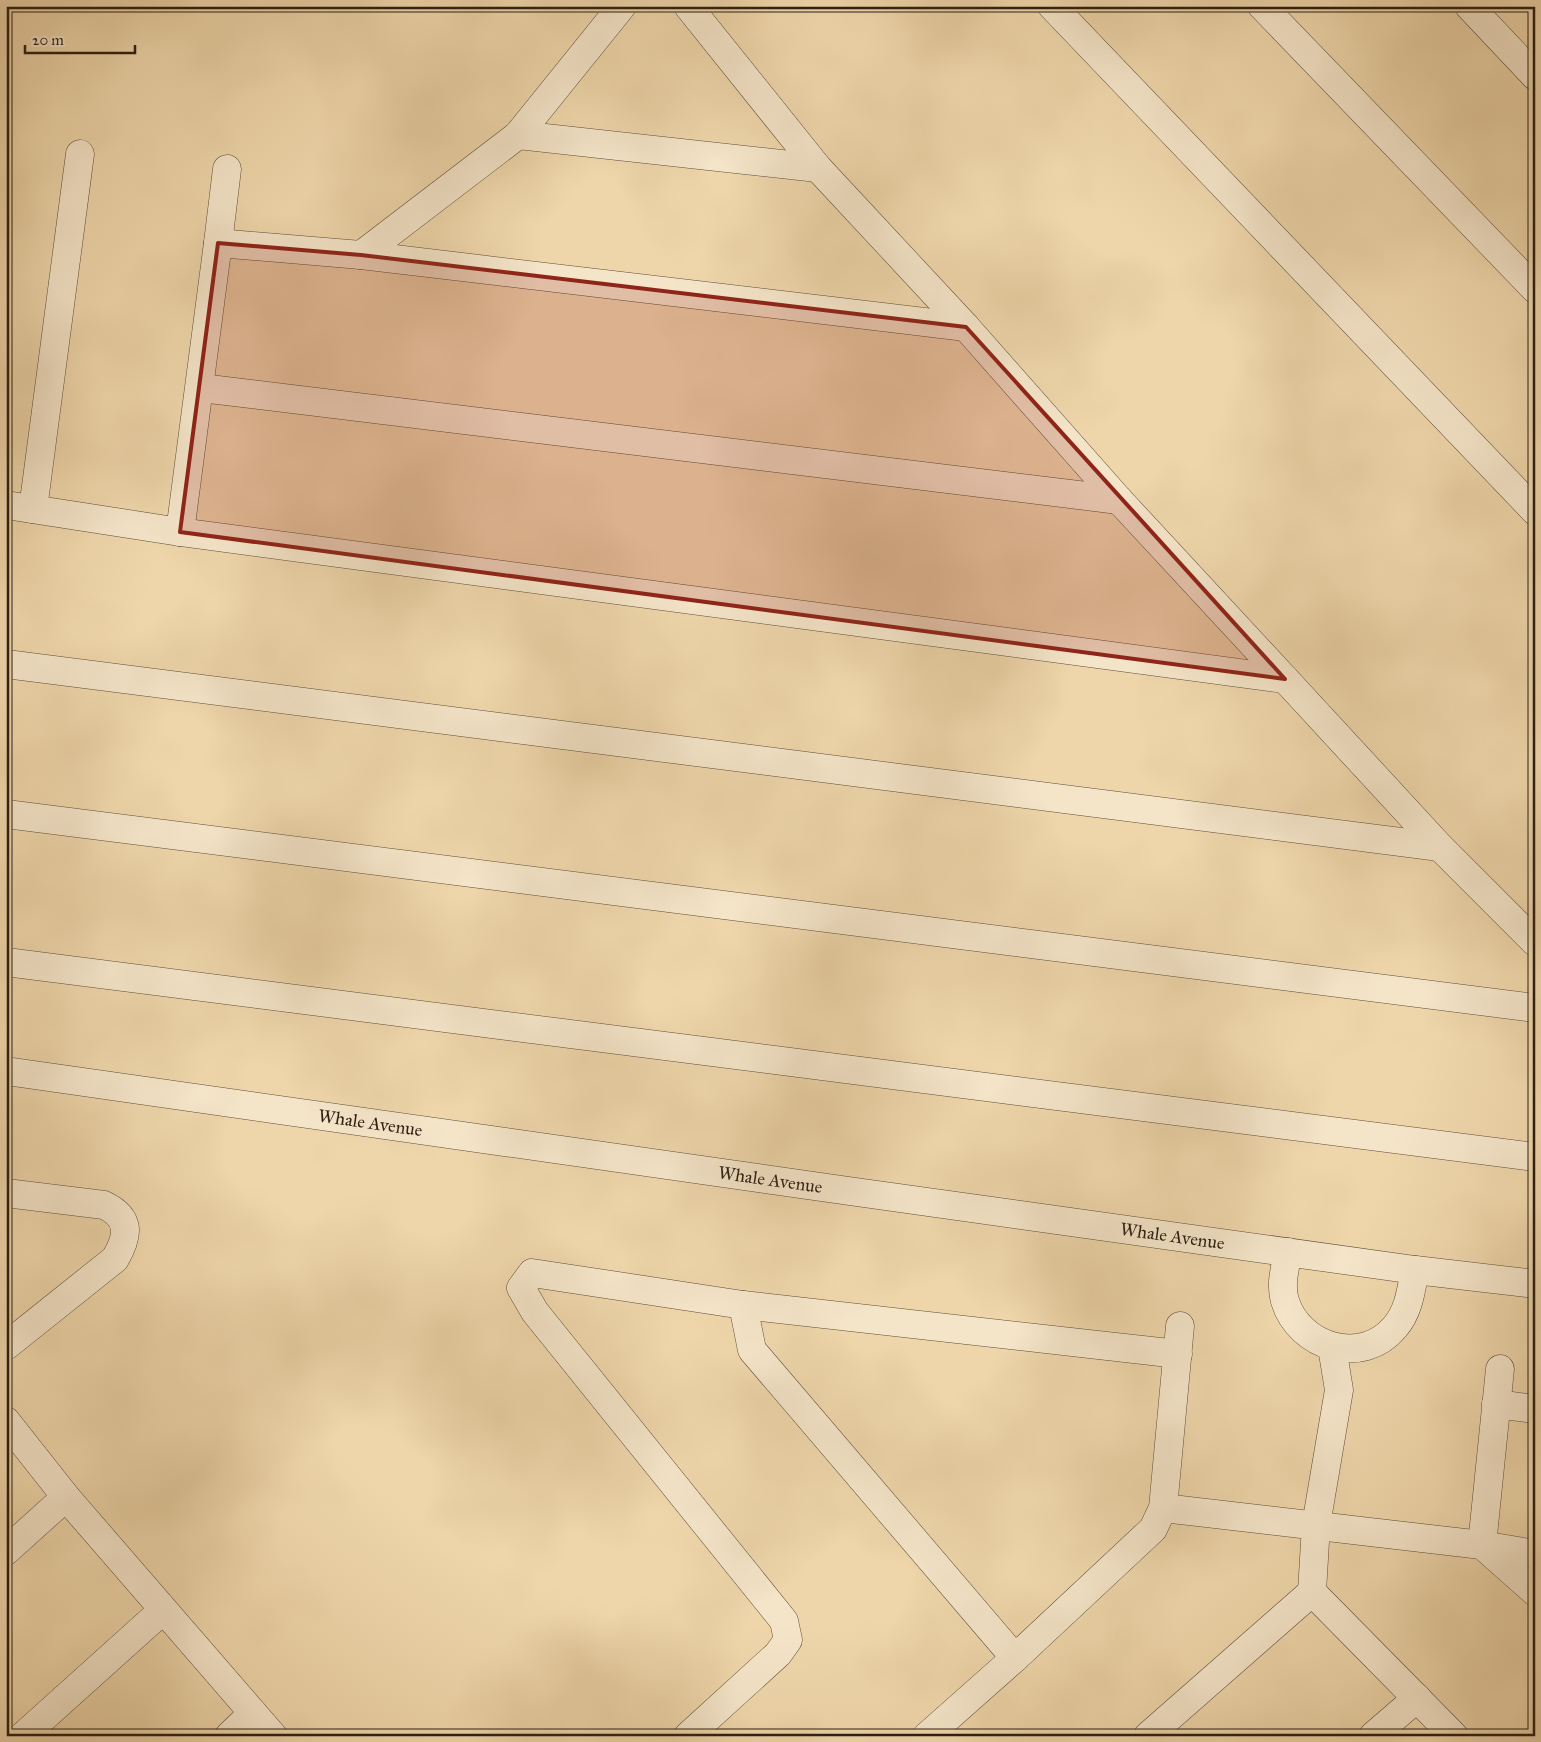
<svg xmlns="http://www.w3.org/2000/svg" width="1541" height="1742" viewBox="0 0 1541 1742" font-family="'IM FELL Great Primer',serif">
<rect width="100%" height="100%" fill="#eed6aa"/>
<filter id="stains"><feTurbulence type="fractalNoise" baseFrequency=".004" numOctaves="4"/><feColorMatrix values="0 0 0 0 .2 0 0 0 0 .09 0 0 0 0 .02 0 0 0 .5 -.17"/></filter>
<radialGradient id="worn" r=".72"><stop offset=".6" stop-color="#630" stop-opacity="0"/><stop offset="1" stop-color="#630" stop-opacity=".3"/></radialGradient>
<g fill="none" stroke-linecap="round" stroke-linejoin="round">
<defs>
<g id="minor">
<path d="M688,6L818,168L966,327L1119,500L1285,679L1440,847L1535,942"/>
<path d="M1052,6L1535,511"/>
<path d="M1262,6L1535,289"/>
<path d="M1469,6L1535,76"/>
<path d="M518,135L818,168"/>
<path d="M218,243L227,169"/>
<path d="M361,255L966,327"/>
<path d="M201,388L1119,500"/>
<path d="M6,505L180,532L1285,679"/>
<path d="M33,509L80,154"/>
<path d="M180,532L218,243L361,255L518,135L622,6"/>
<path d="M6,664L1440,847"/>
<path d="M6,814L1535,1008"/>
<path d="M6,962L1535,1157"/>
<path id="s1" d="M6,1071L849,1191L1415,1270L1535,1284"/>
<path d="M6,1193L104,1205C131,1218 129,1235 115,1259L6,1346"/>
<path d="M1288,1252C1285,1268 1280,1285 1285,1301C1299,1347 1362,1367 1395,1327C1409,1311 1411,1290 1415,1270"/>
<path d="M743,1305L752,1350L1015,1658"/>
<path d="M1332,1347L1339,1390L1316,1525L1312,1592L1454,1736"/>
<path d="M1500,1369L1482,1545L1535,1592"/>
<path d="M1496,1404L1535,1409"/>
<path d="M6,1421L66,1497L273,1736"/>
<path d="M1163,1508L1482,1545L1535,1554"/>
<path d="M6,1551L66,1497"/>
<path d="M23,1736L163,1610"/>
<path d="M229,1736L253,1713"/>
<path d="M688,1736L778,1654L788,1640L784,1621L535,1312L521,1288L532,1273L743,1305L1178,1354"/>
<path d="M927,1736L1015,1658L1153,1529L1163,1508L1180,1326"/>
<path d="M1148,1736L1312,1592"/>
<path d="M1373,1736L1417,1698"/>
</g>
</defs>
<use href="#minor" stroke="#5d4d39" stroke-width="29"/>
<use href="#minor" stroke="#f4e4c8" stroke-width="28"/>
</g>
<path fill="#8f2418" fill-opacity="0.2" stroke="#8f2418" stroke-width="4" stroke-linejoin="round" d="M218,243L361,255L966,327L1285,679L180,532Z"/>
<g text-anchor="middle" stroke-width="4" stroke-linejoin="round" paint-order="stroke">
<g font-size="18" fill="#2d1f13" stroke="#f4e4c8">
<text dy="6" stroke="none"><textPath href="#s1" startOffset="368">Whale Avenue</textPath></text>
<text dy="6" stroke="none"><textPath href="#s1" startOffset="772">Whale Avenue</textPath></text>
<text dy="6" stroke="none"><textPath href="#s1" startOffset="1178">Whale Avenue</textPath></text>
</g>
</g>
<rect width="1541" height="1742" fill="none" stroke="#eed6aa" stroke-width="25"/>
<rect x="8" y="8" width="1526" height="1727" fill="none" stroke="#2d1f13" stroke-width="2.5"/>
<rect x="12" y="12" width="1516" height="1717" fill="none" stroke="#2d1f13"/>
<path d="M25 45v8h110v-8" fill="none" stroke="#2d1f13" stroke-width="2.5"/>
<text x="32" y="45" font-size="15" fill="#2d1f13" stroke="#f4e4c8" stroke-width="4" paint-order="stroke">20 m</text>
<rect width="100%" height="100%" filter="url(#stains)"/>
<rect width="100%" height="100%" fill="url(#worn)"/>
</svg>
